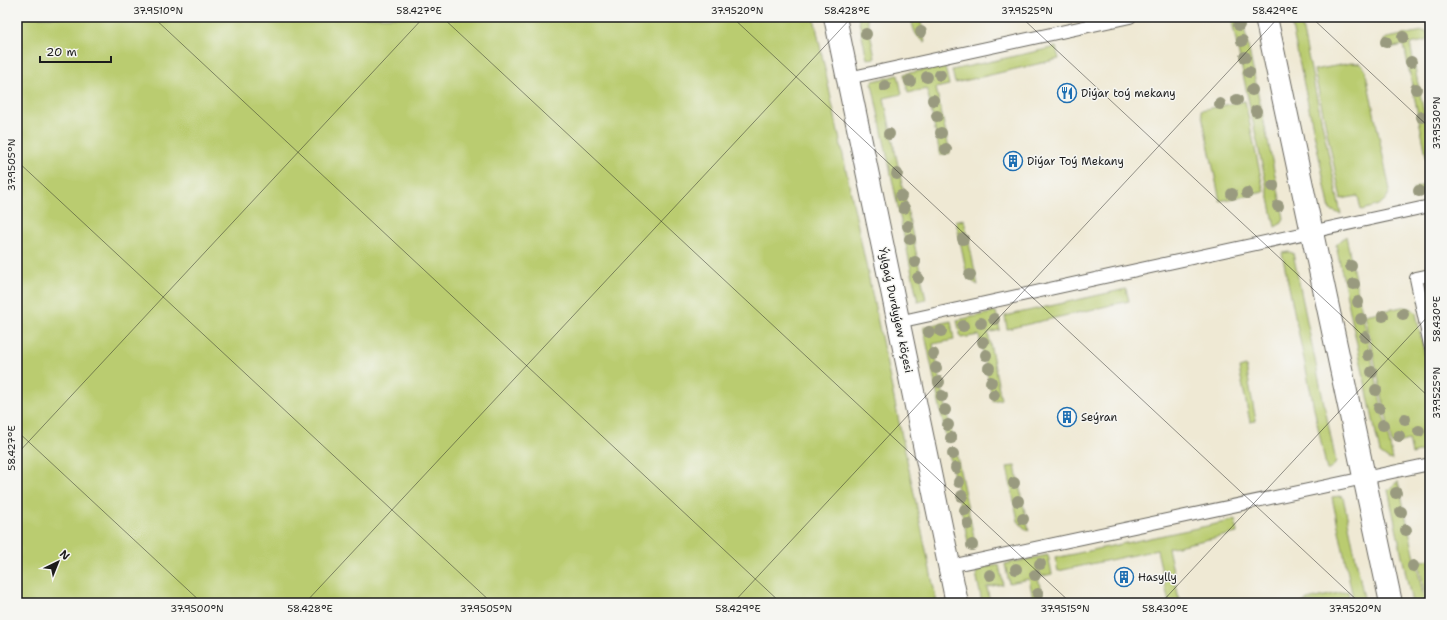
<svg xmlns="http://www.w3.org/2000/svg" width="1447" height="620" viewBox="0 0 1447 620" font-family="'Shantell Sans',sans-serif">
<rect width="100%" height="100%" fill="#f6f6f2"/>
<filter id="ink" filterUnits="userSpaceOnUse"><feTurbulence type="fractalNoise" baseFrequency=".025" numOctaves="2"/><feDisplacementMap in="SourceGraphic" scale="8" xChannelSelector="R" yChannelSelector="G"/><feConvolveMatrix kernelMatrix="1 2 1 2 8 2 1 2 1" color-interpolation-filters="sRGB"/></filter>
<filter id="wash" filterUnits="userSpaceOnUse"><feTurbulence type="fractalNoise" baseFrequency=".012" numOctaves="4" result="noise"/><feDisplacementMap in="SourceGraphic" scale="16" xChannelSelector="R" yChannelSelector="G"/><feGaussianBlur stdDeviation="0.9" result="paint"/><feColorMatrix in="noise" values="0 0 0 0 0 0 0 0 0 0 0 0 0 0 0 0 0 1.4 0 .05"/><feComposite in="paint" operator="in"/></filter>
<g filter="url(#wash)">
<rect width="100%" height="100%" fill="#efe9d4"/>
<g fill="#bacc6f" stroke="#6b7446">
<path d="M17,17H814L937,603H17Z"/>
<path d="M858,17H867L875,58L867,59Z"/>
<path d="M911,17H920L925,42C914,36 913,28 911,17Z"/>
<path d="M1231,17H1242L1284,218L1282,223L1275,227Z"/>
<path d="M1290,17H1300L1341,214L1330,210Z"/>
<path d="M1423,31L1427,32L1429,35V39L1425,41L1410,44L1430,142V175L1404,45L1389,48L1385,47L1383,44L1384,40L1387,38Z"/>
<path d="M1056,47L1059,59L955,83L952,70Z"/>
<path d="M1351,63L1361,64L1365,69L1390,190C1386,205 1374,207 1361,210L1358,196L1341,199L1314,70Z"/>
<path d="M945,66L949,85L936,88L950,153L940,155L927,89L908,93L904,74Z"/>
<path d="M898,75L902,94L884,98L926,300L918,302L872,84L873,81Z"/>
<path d="M1245,101L1264,192L1220,201L1201,110Z"/>
<path d="M1430,184V186L1427,187L1428,195L1419,197L1415,196L1413,193L1414,189L1417,187Z"/>
<path d="M964,220L978,285L973,282L967,275L956,221Z"/>
<path d="M1346,236L1393,460L1388,459L1380,453L1336,245Z"/>
<path d="M1289,252L1293,253L1336,462L1333,467L1327,471L1282,253Z"/>
<path d="M1126,289L1129,301L1007,329L1005,316Z"/>
<path d="M1402,307C1409,307 1412,308 1416,313L1430,381V449L1412,454L1409,440L1392,444L1365,315Z"/>
<path d="M996,312L1000,330L988,333L1001,399L993,401L979,335L961,338L957,320Z"/>
<path d="M951,321L954,340L933,344L953,441L947,442L924,330V327Z"/>
<path d="M1246,366L1256,421L1250,422L1239,368Z"/>
<path d="M956,452L976,547L969,546L949,453Z"/>
<path d="M1015,466L1029,531L1024,528L1018,521L1007,467Z"/>
<path d="M1398,481L1425,603H1412L1388,490Z"/>
<path d="M1340,496L1343,497L1365,603H1354L1332,497Z"/>
<path d="M1235,520L1237,533L1168,548L1180,603H1169L1157,550L1058,571L1055,558Z"/>
<path d="M1048,555L1052,574L1038,577L1043,603H1034L1029,579L1009,583L1005,564Z"/>
<path d="M1430,559V603H1427L1418,562Z"/>
<path d="M999,565L1003,584L987,587L990,603H982L976,573L981,568Z"/>
<path d="M1348,591L1350,603H1302L1307,600Z"/>
</g>
</g>
<g filter="url(#ink)">
<g fill="none" stroke-linecap="round" stroke-linejoin="round">
<defs>
<g id="lane">
<path d="M848,78L1130,17"/>
<path d="M1430,275L1416,278L1430,345"/>
<path d="M898,322L1430,206"/>
<path d="M950,566L1430,464"/>
</g>
<g id="street">
<path d="M835,17L957,603"/>
<path d="M1266,17L1391,603"/>
</g>
</defs>
<use href="#lane" stroke="#66645c" stroke-width="14"/>
<use href="#street" stroke="#66645c" stroke-width="24"/>
<use href="#lane" stroke="#fff" stroke-width="12"/>
<use href="#street" stroke="#fff" stroke-width="22"/>
</g>
<g fill="#999a7f">
<circle cx="1239" cy="25" r="6"/>
<circle cx="921" cy="32" r="6"/>
<circle cx="866" cy="34" r="6"/>
<circle cx="1403" cy="37" r="6"/>
<circle cx="1242" cy="41" r="6"/>
<circle cx="1386" cy="42" r="6"/>
<circle cx="1245" cy="57" r="6"/>
<circle cx="1411" cy="62" r="6"/>
<circle cx="1249" cy="72" r="6"/>
<circle cx="940" cy="75" r="6"/>
<circle cx="927" cy="77" r="6"/>
<circle cx="910" cy="81" r="6"/>
<circle cx="885" cy="86" r="6"/>
<circle cx="1416" cy="89" r="6"/>
<circle cx="1252" cy="90" r="6"/>
<circle cx="933" cy="100" r="6"/>
<circle cx="1237" cy="100" r="6"/>
<circle cx="1220" cy="104" r="6"/>
<circle cx="1256" cy="111" r="6"/>
<circle cx="937" cy="116" r="6"/>
<circle cx="1422" cy="117" r="6"/>
<circle cx="941" cy="133" r="6"/>
<circle cx="889" cy="134" r="6"/>
<circle cx="946" cy="149" r="6"/>
<circle cx="897" cy="174" r="6"/>
<circle cx="1273" cy="186" r="6"/>
<circle cx="1419" cy="191" r="6"/>
<circle cx="1247" cy="193" r="6"/>
<circle cx="1232" cy="194" r="6"/>
<circle cx="901" cy="196" r="6"/>
<circle cx="1278" cy="206" r="6"/>
<circle cx="904" cy="208" r="6"/>
<circle cx="908" cy="226" r="6"/>
<circle cx="910" cy="239" r="6"/>
<circle cx="963" cy="239" r="6"/>
<circle cx="915" cy="262" r="6"/>
<circle cx="1351" cy="266" r="6"/>
<circle cx="970" cy="275" r="6"/>
<circle cx="918" cy="278" r="6"/>
<circle cx="1354" cy="284" r="6"/>
<circle cx="1358" cy="302" r="6"/>
<circle cx="1403" cy="314" r="6"/>
<circle cx="1383" cy="316" r="6"/>
<circle cx="994" cy="319" r="6"/>
<circle cx="1361" cy="319" r="6"/>
<circle cx="981" cy="323" r="6"/>
<circle cx="963" cy="326" r="6"/>
<circle cx="941" cy="331" r="6"/>
<circle cx="929" cy="332" r="6"/>
<circle cx="1365" cy="337" r="6"/>
<circle cx="983" cy="342" r="6"/>
<circle cx="933" cy="354" r="6"/>
<circle cx="986" cy="355" r="6"/>
<circle cx="1368" cy="355" r="6"/>
<circle cx="936" cy="368" r="6"/>
<circle cx="989" cy="368" r="6"/>
<circle cx="1372" cy="372" r="6"/>
<circle cx="939" cy="382" r="6"/>
<circle cx="991" cy="382" r="6"/>
<circle cx="1376" cy="390" r="6"/>
<circle cx="994" cy="395" r="6"/>
<circle cx="942" cy="396" r="6"/>
<circle cx="1379" cy="408" r="6"/>
<circle cx="945" cy="410" r="6"/>
<circle cx="1405" cy="419" r="6"/>
<circle cx="948" cy="425" r="6"/>
<circle cx="1383" cy="425" r="6"/>
<circle cx="1419" cy="431" r="6"/>
<circle cx="1399" cy="436" r="6"/>
<circle cx="951" cy="438" r="6"/>
<circle cx="953" cy="454" r="6"/>
<circle cx="956" cy="468" r="6"/>
<circle cx="959" cy="482" r="6"/>
<circle cx="1014" cy="483" r="6"/>
<circle cx="1396" cy="493" r="6"/>
<circle cx="962" cy="496" r="6"/>
<circle cx="1018" cy="501" r="6"/>
<circle cx="965" cy="510" r="6"/>
<circle cx="1401" cy="512" r="6"/>
<circle cx="1023" cy="519" r="6"/>
<circle cx="968" cy="524" r="6"/>
<circle cx="1406" cy="530" r="6"/>
<circle cx="972" cy="545" r="6"/>
<circle cx="1040" cy="564" r="6"/>
<circle cx="1413" cy="566" r="6"/>
<circle cx="1016" cy="569" r="6"/>
<circle cx="990" cy="575" r="6"/>
<circle cx="1035" cy="575" r="6"/>
<circle cx="1038" cy="594" r="6"/>
</g>
</g>
<path fill="none" stroke="#1c1c1c" stroke-width="1" stroke-opacity="0.45" d="M153,17L781,603M442,17L1071,603M732,17L1360,603M1021,17L1430,398M1311,17L1430,128M17,161L492,603M17,431L202,603M17,454L424,17M305,603L852,17M733,603L1279,17M1161,603L1430,314"/>
<defs>
<symbol id="restaurant-ring" viewBox="-11 -11 22 22"><circle r="9.5" fill="#f6f6f2" stroke="#1f6fb2" stroke-width="1.5"/><path d="M-5-6h1v4h1v-4h1v4h1v-4h1v5L-1.5 .5V6h-2V.5L-5-1ZM5-6V6H3V1.5H1.5Q1.5-4 5-6Z" fill="#1f6fb2"/></symbol>
<symbol id="building-ring" viewBox="-11 -11 22 22"><circle r="9.5" fill="#f6f6f2" stroke="#1f6fb2" stroke-width="1.5"/><path d="M-4-6H4V6H1V3H-1V6H-4ZM-2.5-4.3h1.7v1.8h-1.7ZM.8-4.3h1.7v1.8H.8ZM-2.5-1h1.7V.8h-1.7ZM.8-1h1.7V.8H.8Z" fill="#1f6fb2"/></symbol>
</defs>
<g fill-rule="evenodd">
<use href="#restaurant-ring" x="1056" y="82" width="22" height="22"/>
<use href="#building-ring" x="1002" y="150" width="22" height="22"/>
<use href="#building-ring" x="1056" y="406" width="22" height="22"/>
<use href="#building-ring" x="1113" y="566" width="22" height="22"/>
</g>
<g text-anchor="middle" stroke-width="3" stroke-linejoin="round" paint-order="stroke">
<g font-size="11" fill="#1c1c1c" stroke="#f6f6f2" text-anchor="start">
<text x="1081" y="97">Diýar toý mekany</text>
<text x="1027" y="165">Diýar Toý Mekany</text>
<text x="1081" y="421">Seýran</text>
<text x="1138" y="581">Hasylly</text>
</g>
<g font-size="11" fill="#1c1c1c" stroke="#f6f6f2">
<text transform="translate(896 310) rotate(78)" y="4">Ýylgaý Durdyýew köçesi</text>
</g>
</g>
<rect width="1447" height="620" fill="none" stroke="#f6f6f2" stroke-width="44"/>
<g transform="translate(58 562) rotate(43)" stroke="#f6f6f2" stroke-width="3" paint-order="stroke">
<path d="M0-3L7 15L0 10L-7 15Z" fill="#1c1c1c"/>
<text y="-6" font-size="11" font-weight="bold" text-anchor="middle" fill="#1c1c1c">N</text>
</g>
<path d="M40 56v6h71v-6" fill="none" stroke="#1c1c1c" stroke-width="2"/>
<text x="46" y="56" font-size="12" fill="#1c1c1c" stroke="#f6f6f2" stroke-width="3" paint-order="stroke">20 m</text>
<rect x="22" y="22" width="1403" height="576" fill="none" stroke="#1c1c1c" stroke-width="1.5"/>
<g font-size="10" text-anchor="middle" fill="#1c1c1c">
<text x="158" y="14">37.9510°N</text>
<text x="419" y="14">58.427°E</text>
<text x="737" y="14">37.9520°N</text>
<text x="847" y="14">58.428°E</text>
<text x="1027" y="14">37.9525°N</text>
<text x="1275" y="14">58.429°E</text>
<text transform="translate(1436 123) rotate(-90)" y="4">37.9530°N</text>
<text transform="translate(11 165) rotate(-90)" y="4">37.9505°N</text>
<text transform="translate(1436 319) rotate(-90)" y="4">58.430°E</text>
<text transform="translate(1436 393) rotate(-90)" y="4">37.9525°N</text>
<text transform="translate(11 448) rotate(-90)" y="4">58.427°E</text>
<text x="197" y="612">37.9500°N</text>
<text x="310" y="612">58.428°E</text>
<text x="486" y="612">37.9505°N</text>
<text x="738" y="612">58.429°E</text>
<text x="1065" y="612">37.9515°N</text>
<text x="1165" y="612">58.430°E</text>
<text x="1355" y="612">37.9520°N</text>
</g>
</svg>
